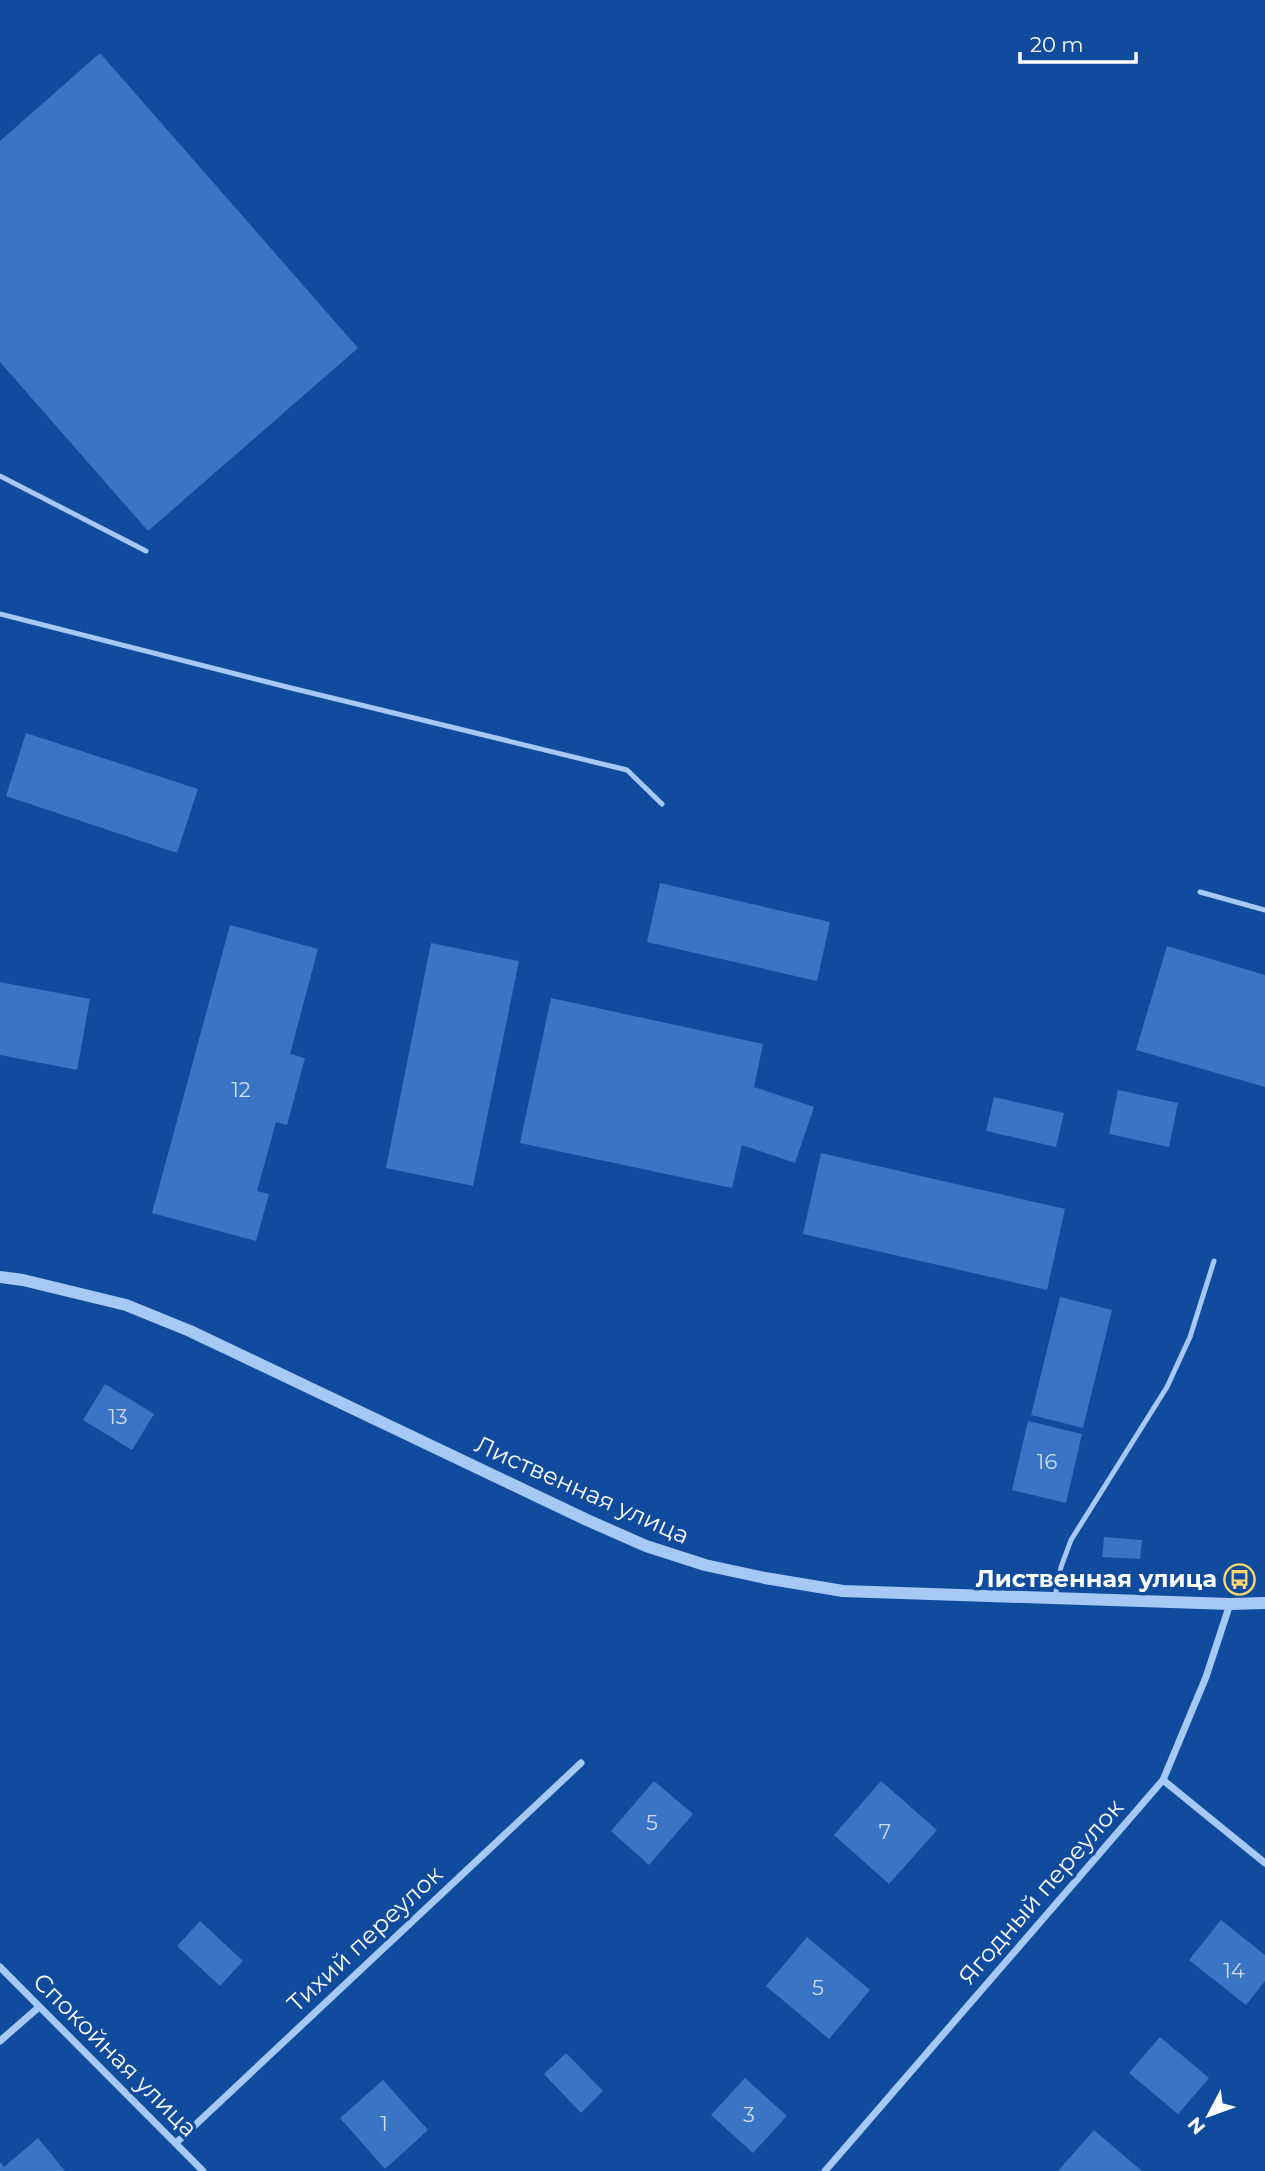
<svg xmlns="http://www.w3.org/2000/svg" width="1265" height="2171" viewBox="0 0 1265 2171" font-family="Montserrat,sans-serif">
<rect width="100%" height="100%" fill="#114b9d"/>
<g fill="#3a74c4">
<path d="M100,53L358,348L148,531L0,362V141Z"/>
<path d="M26,733L198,789L177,853L6,796Z"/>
<path d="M660,883L830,922L817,981L647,942Z"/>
<path d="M230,925L318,949L290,1054L305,1058L287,1125L276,1122L257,1191L269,1194L256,1241L152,1213Z"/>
<path d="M431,943L519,961L473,1186L386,1168Z"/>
<path d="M1167,946L1265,975V1087L1136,1050Z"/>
<path d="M0,982L90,999L77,1070L0,1055Z"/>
<path d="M551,998L763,1044L754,1087L814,1107L795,1163L742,1145L732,1188L520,1143Z"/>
<path d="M1118,1090L1178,1103L1169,1147L1109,1134Z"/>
<path d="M994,1097L1064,1113L1056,1147L986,1131Z"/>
<path d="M821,1153L1065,1209L1047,1290L803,1234Z"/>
<path d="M1060,1297L1112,1310L1083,1428L1031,1415Z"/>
<path d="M105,1384L154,1414L132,1450L83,1420Z"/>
<path d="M1028,1421L1082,1434L1066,1503L1012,1490Z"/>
<path d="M1104,1537L1142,1540L1140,1559L1102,1557Z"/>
<path d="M654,1781L693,1814L649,1865L611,1831Z"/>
<path d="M881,1781L937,1830L889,1884L834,1835Z"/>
<path d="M1221,1920L1265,1955V1981L1246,2005L1189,1960Z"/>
<path d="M200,1921L243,1961L220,1986L177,1946Z"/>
<path d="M807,1937L870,1990L829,2039L766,1986Z"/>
<path d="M1160,2037L1209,2078L1178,2114L1129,2073Z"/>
<path d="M566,2053L603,2091L581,2113L544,2074Z"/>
<path d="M745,2078L787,2116L753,2153L711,2115Z"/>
<path d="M383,2080L428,2130L385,2169L340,2118Z"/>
<path d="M1094,2130L1142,2171H1058Z"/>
<path d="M38,2138L65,2171H0V2162L4,2167Z"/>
</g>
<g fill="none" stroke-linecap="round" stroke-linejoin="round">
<g stroke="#a6c8f5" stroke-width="5">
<path d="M0,476L146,551"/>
<path d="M0,614L287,687L627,770L662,804"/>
<path d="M1200,892L1265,910"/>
<path d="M1055,1597L1061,1567L1071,1540L1167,1387L1190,1337L1214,1261"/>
</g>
<g stroke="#a6c8f5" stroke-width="7">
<path d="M1163,1780L1265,1863"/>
<path d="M0,1967L203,2171"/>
<path d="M0,2041L39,2007"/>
<path d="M176,2143L581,1763"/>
<path d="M825,2171L1163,1780L1206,1677L1230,1604"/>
</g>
<path stroke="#a6c8f5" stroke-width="12" d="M0,1277L23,1280L126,1305L190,1331L587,1520L646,1546L705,1565L765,1578L843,1591L1230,1604L1265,1603"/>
</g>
<defs>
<symbol id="bus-ring" viewBox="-11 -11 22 22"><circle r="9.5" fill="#114b9d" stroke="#ffd76a" stroke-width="1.5"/><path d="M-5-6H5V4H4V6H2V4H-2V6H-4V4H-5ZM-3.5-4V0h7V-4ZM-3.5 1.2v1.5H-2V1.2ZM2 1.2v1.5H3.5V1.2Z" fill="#ffd76a"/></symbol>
</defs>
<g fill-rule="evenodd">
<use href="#bus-ring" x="1222" y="1562" width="35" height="35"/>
</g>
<g text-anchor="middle" stroke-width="7" stroke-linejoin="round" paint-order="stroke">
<g font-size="21" fill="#cedcf0">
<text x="241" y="1097">12</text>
<text x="118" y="1424">13</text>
<text x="1047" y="1469">16</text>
<text x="652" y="1830">5</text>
<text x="885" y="1839">7</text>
<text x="1234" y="1978">14</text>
<text x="818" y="1995">5</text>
<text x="749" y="2122">3</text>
<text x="384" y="2131">1</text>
</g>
<g font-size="24" fill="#fff" stroke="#114b9d">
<text transform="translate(582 1490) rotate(24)" y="8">Лиственная улица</text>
<text transform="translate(1041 1892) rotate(-49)" y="8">Ягодный переулок</text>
<text transform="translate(365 1939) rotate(-43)" y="8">Тихий переулок</text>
<text transform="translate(115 2055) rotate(45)" y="8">Спокойная улица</text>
</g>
<g font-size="24" font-weight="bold" fill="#fff" stroke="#114b9d" text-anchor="end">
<text x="1217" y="1587">Лиственная улица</text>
</g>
</g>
<g transform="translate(1209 2115) rotate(229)" stroke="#114b9d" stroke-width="5" paint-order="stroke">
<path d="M0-5L12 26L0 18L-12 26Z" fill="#ffffff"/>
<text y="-10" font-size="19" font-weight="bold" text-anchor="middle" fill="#ffffff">N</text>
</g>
<path d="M1020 52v10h116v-10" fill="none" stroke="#ffffff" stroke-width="3.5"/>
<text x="1030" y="52" font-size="21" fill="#ffffff" stroke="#114b9d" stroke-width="5" paint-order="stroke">20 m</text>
</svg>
